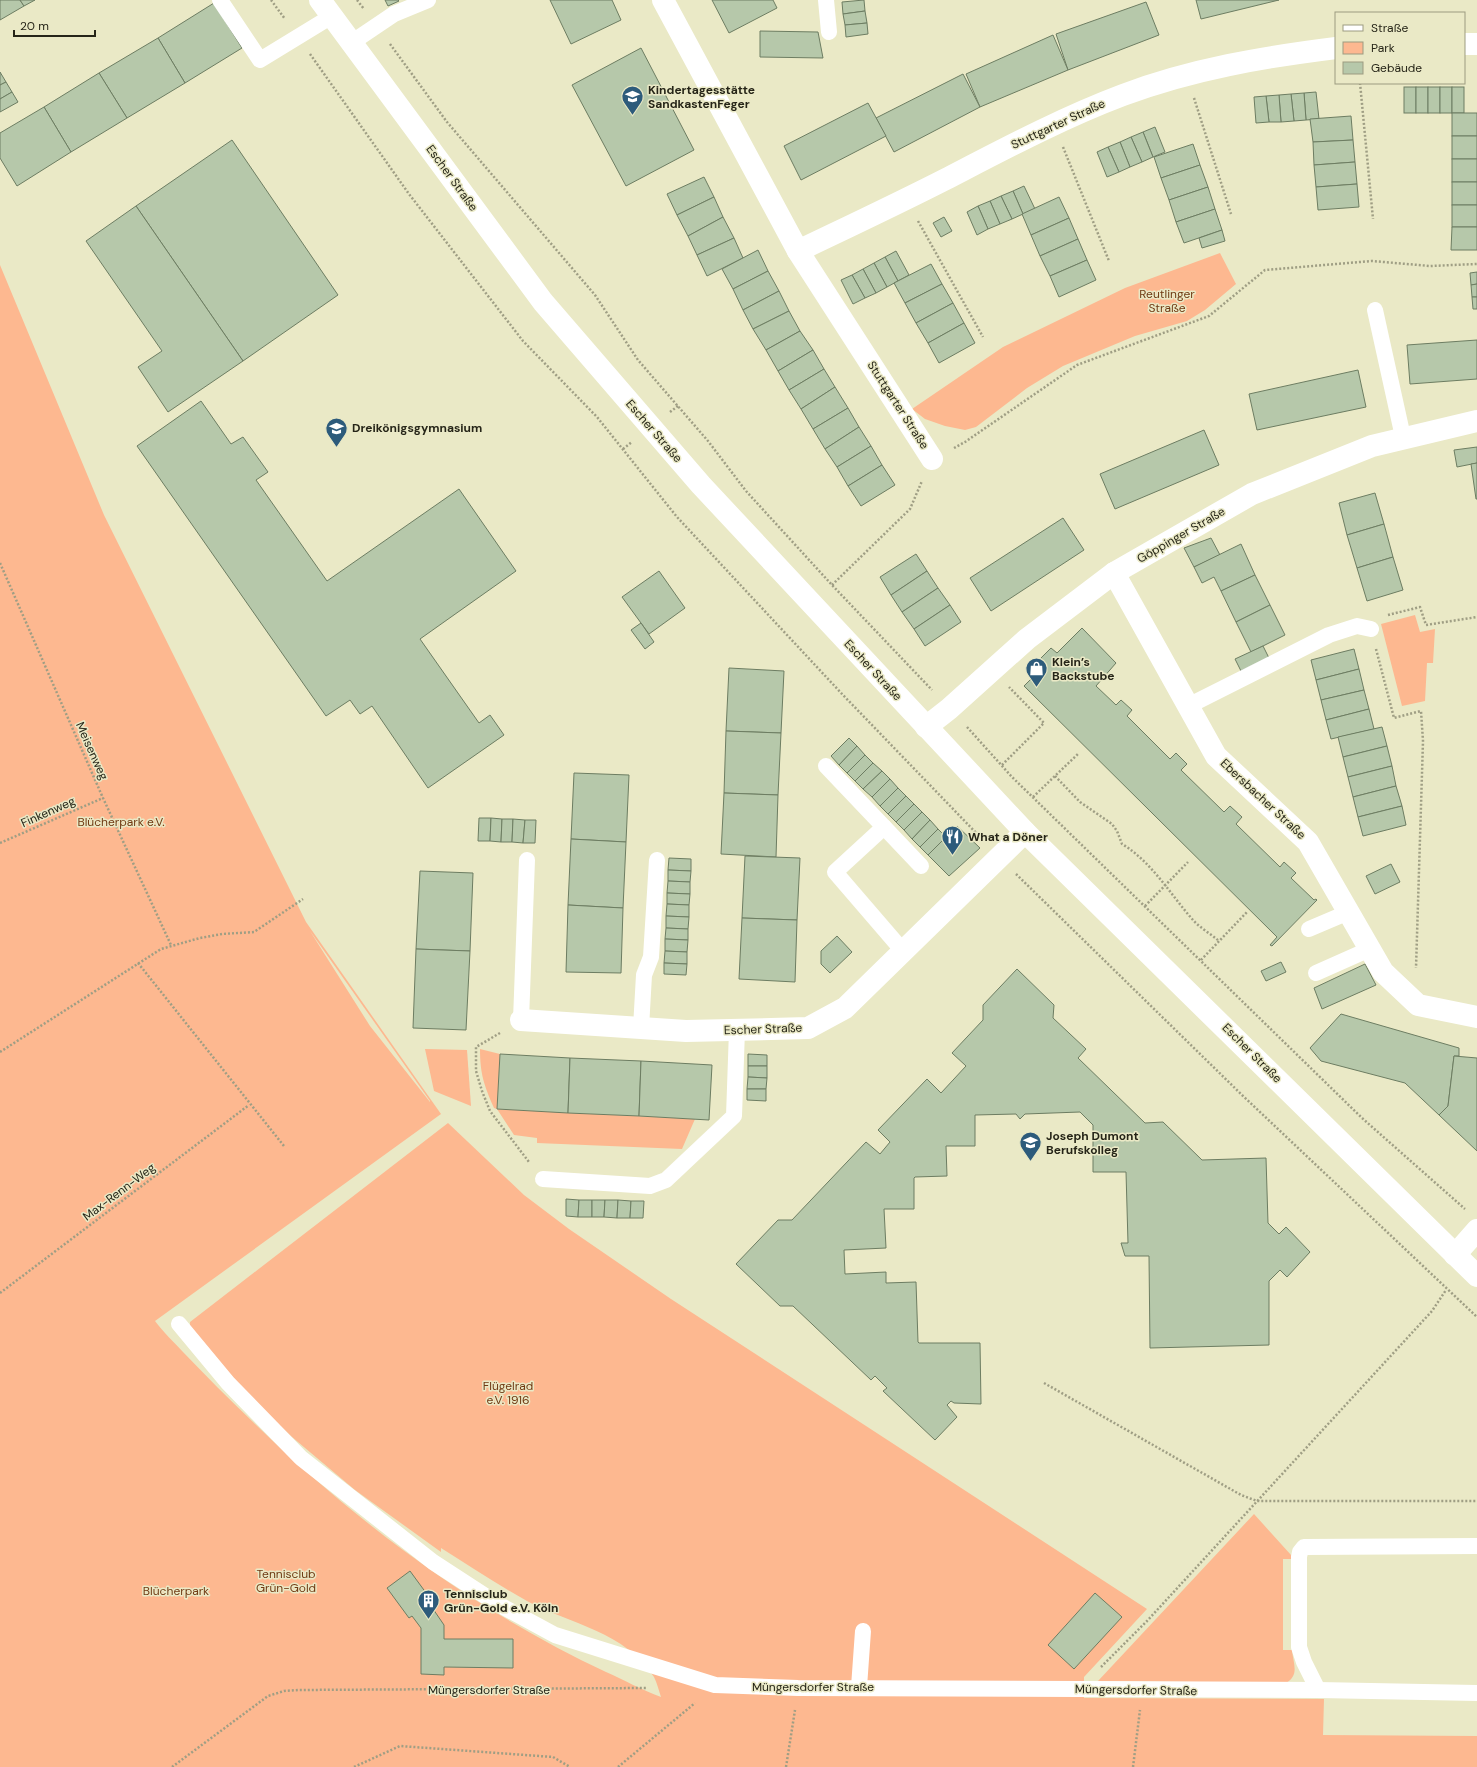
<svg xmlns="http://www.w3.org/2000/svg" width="1477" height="1767" viewBox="0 0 1477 1767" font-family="'DM Sans',sans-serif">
<rect width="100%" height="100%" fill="#eae9c6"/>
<g fill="#fdb890" fill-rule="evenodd">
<path d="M1220,253L1236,284L1205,310L1187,321L1135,336L1063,366L1027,388L976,427L965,430L945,426L925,419L912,409L1003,347L1125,288Z"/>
<path d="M0,265L104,515L306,922L441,1114L155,1321C163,1332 174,1342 183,1352C206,1376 229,1399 253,1422C357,1523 474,1610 606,1672C624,1680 642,1690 661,1697C659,1691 657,1683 654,1677C626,1632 570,1624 527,1601C498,1585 470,1566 441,1548V1552L355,1490L292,1437L247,1394L190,1326V1322L448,1123L524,1195L569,1229L671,1299L1147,1609L1084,1677V1698L1324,1699L1323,1735L1477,1736V1767H0ZM310,931L430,1101V1102L370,1026Z"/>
<path d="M1415,615L1420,632L1435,629L1433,663H1427L1425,701L1402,706L1381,624Z"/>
<path d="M425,1049L467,1050L471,1106L434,1091Z"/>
<path d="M480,1049L500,1054L497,1109L695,1119L682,1149L537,1143V1138L514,1135L497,1109L494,1108C484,1085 480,1074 480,1049Z"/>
<path d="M1254,1514L1291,1555V1559H1283V1650H1292C1293,1663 1300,1675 1286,1683L1098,1681Z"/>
</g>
<g fill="#b6c8aa" stroke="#6d7d62">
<path d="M0,0H20L24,6L0,20Z"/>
<path d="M20,0H35L24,6Z"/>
<path d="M385,0H398L399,1L388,6Z"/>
<path d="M550,0H612L621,20L571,44Z"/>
<path d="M712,0H773L777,8L729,33Z"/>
<path d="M864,0L865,11L843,14L842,2Z"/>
<path d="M1196,0H1279L1201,19Z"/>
<path d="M1146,2L1159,35L1068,70L1056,34Z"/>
<path d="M214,3L242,48L185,83L158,38Z"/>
<path d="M865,11L867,23L845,25L843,14Z"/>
<path d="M867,23L868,34L846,37L845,25Z"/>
<path d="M760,31L818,32L823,58L760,57Z"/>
<path d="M1053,35L1068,70L980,107L966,74Z"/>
<path d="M158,38L185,83L127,118L99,73Z"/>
<path d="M641,48L694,150L626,186L572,85Z"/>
<path d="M0,72L6,82L0,85Z"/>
<path d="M99,73L127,118L71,152L44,107Z"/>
<path d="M963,74L980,107L894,152L876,118Z"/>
<path d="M6,82L12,92L0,99V85Z"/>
<rect x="1404" y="87" width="12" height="26"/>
<rect x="1416" y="87" width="12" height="26"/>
<rect x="1428" y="87" width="12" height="26"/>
<rect x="1440" y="87" width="12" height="26"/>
<rect x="1452" y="87" width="12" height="26"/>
<path d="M12,92L18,102L0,112V99Z"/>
<path d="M1316,92L1319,119L1306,120L1304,93Z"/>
<path d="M1304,93L1306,120L1294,121L1291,94Z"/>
<path d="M1291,94L1294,121L1281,122L1279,95Z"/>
<path d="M1279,95L1281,122H1269L1266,96Z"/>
<path d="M1266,96L1269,122L1256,123L1254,97Z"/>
<path d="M868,103L886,136L801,180L784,146Z"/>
<path d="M44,107L71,152L17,186L0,158V133Z"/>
<rect x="1452" y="113" width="25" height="23"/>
<path d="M1351,116L1353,140L1313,142L1310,119Z"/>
<path d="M1155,127L1165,152L1153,157L1143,132Z"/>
<path d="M1143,132L1153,157L1142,162L1131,137Z"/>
<rect x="1452" y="136" width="25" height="23"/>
<path d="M1131,137L1142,162L1130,167L1120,142Z"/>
<path d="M232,140L338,295L243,361L136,206Z"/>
<path d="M1353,140L1355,162L1314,165L1313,142Z"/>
<path d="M1120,142L1130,167L1119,172L1108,147Z"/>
<path d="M1193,144L1200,165L1161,178L1154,157Z"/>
<path d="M1108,147L1119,172L1107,177L1097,152Z"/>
<rect x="1452" y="159" width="25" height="23"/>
<path d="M1355,162L1357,184L1316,187L1314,165Z"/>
<path d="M1200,165L1208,187L1169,200L1161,178Z"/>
<path d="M704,177L714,197L677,215L667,194Z"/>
<rect x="1452" y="182" width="25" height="23"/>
<path d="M1357,184L1359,207L1318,210L1316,187Z"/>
<path d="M1024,186L1035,209L1023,214L1013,191Z"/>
<path d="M1208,187L1215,209L1176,222L1169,200Z"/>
<path d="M1013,191L1023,214L1012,219L1001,196Z"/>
<path d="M1001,196L1012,219L1000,224L990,201Z"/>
<path d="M714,197L723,217L688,236L677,215Z"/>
<path d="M1059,197L1069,218L1031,235L1022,214Z"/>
<path d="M990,201L1000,224L988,229L978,206Z"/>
<rect x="1452" y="205" width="25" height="22"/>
<path d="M136,206L243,361L168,412L138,367L162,351L86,241Z"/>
<path d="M978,206L988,229L977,235L967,212Z"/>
<path d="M1215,209L1222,230L1184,243L1176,222Z"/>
<path d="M723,217L734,238L697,255L688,236Z"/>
<path d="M944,217L952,231L941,237L933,223Z"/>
<path d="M1069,218L1078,239L1040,256L1031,235Z"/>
<path d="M1452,227H1477V250H1451Z"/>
<path d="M1222,230L1225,241L1202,248L1199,238Z"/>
<path d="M734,238L743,258L707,276L697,255Z"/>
<path d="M1078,239L1087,260L1050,276L1040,256Z"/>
<path d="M758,250L768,271L733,289L722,269Z"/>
<path d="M896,251L909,275L898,281L885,257Z"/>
<path d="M885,257L898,281L887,287L874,263Z"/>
<path d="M1087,260L1096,280L1059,297L1050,276Z"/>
<path d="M874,263L887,287L876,293L863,269Z"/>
<path d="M931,264L942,284L905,303L894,283Z"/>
<path d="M863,269L876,293L865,298L852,275Z"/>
<path d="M768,271L779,291L743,310L733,289Z"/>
<path d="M1477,272V284L1471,285L1470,273Z"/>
<path d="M852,275L865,298L853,304L841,280Z"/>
<path d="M942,284L953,303L916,323L905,303Z"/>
<path d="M1477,284V297H1472L1471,285Z"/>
<path d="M779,291L789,311L753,329L743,310Z"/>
<path d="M1472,297H1477V309H1473Z"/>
<path d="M953,303L964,323L928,343L916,323Z"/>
<path d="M789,311L800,331L766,350L753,329Z"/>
<path d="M964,323L975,343L939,363L928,343Z"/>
<path d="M800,331L813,350L778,371L766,350Z"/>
<path d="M1477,340V379L1410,384L1407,345Z"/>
<path d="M813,350L824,369L789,390L778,371Z"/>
<path d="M824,369L835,387L801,409L789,390Z"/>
<path d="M1358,370L1366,407L1257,430L1249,394Z"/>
<path d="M835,387L848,408L813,429L801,409Z"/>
<path d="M201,401L231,444L243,437L268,472L256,480L327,581L459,489L516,571L420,639L479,723L490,715L504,735L428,788L372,706L360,714L350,700L326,716L137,446Z"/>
<path d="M848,408L859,427L825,449L813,429Z"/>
<path d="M859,427L871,446L837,467L825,449Z"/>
<path d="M1204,430L1219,465L1115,509L1100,474Z"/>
<path d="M871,446L882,465L848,486L837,467Z"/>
<path d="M1477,447V463L1457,467L1454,450Z"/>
<path d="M1477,463V499H1476L1471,464Z"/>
<path d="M882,465L895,485L861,506L848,486Z"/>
<path d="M1375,493L1384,524L1347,535L1339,503Z"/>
<path d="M1063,518L1084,550L991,611L970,578Z"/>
<path d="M1384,524L1393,557L1357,568L1347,535Z"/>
<path d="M1211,538L1220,555L1194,567L1184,548Z"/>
<path d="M1241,544L1255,575L1221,591L1214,577L1202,583L1194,567Z"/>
<path d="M916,554L927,571L891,595L880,577Z"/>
<path d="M1393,557L1403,590L1367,601L1357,568Z"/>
<path d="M659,571L685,608L649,634L622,597Z"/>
<path d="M927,571L938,588L902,612L891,595Z"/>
<path d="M1255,575L1270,605L1236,622L1221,591Z"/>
<path d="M938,588L950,605L914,629L902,612Z"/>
<path d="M950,605L961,622L925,646L914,629Z"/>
<path d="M1270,605L1285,635L1251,652L1236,622Z"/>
<path d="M641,623L654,642L645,649L631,630Z"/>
<path d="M1082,628L1116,663L1096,686L1116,705L1121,700L1132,710L1127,716L1170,759L1176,753L1187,764L1181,770L1224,812L1230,806L1242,817L1236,824L1280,867L1284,862L1296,873L1291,878L1314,900L1316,899L1317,900L1272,946L1270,945L1277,937L1024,686L1046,664L1040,659L1051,648L1057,653Z"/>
<path d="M1263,646L1269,658L1241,671L1235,659Z"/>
<path d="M1354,649L1359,669L1316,680L1311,660Z"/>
<path d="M729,668L784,671L781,733L726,731Z"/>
<path d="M1359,669L1364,690L1321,700L1316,680Z"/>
<path d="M1364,690L1369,709L1326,720L1321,700Z"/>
<path d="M1369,709L1374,729L1331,739L1326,720Z"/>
<path d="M1382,727L1387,746L1343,757L1338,737Z"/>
<path d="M726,731L781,733L778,795L724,793Z"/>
<path d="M849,738L857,746L839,765L831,756Z"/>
<path d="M857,746L865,755L847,773L839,765Z"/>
<path d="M1387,746L1392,766L1348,777L1343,757Z"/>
<path d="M865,755L873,763L855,781L847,773Z"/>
<path d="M873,763L882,771L863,789L855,781Z"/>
<path d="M1392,766L1396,786L1353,797L1348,777Z"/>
<path d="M882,771L890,779L872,797L863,789Z"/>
<path d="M574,773L629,775L626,842L571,839Z"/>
<path d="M890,779L898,788L880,806L872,797Z"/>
<path d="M1396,786L1402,806L1358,817L1353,797Z"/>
<path d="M898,788L906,796L888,814L880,806Z"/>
<path d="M724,793L778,795L776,857L721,854Z"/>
<path d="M906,796L914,804L896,822L888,814Z"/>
<path d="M914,804L922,812L904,830L896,822Z"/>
<path d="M1402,806L1406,825L1363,836L1358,817Z"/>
<path d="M922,812L930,820L912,839L904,830Z"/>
<path d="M479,818H491L490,841H478Z"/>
<path d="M491,818L502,819L501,842L490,841Z"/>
<path d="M502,819H513L512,842H501Z"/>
<path d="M513,819L525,820L523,843L512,842Z"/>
<path d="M525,820H536L535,843H523Z"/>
<path d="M930,820L938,829L920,847L912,839Z"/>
<path d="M957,826L980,848L949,876L928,855Z"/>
<path d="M938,829L946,837L928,855L920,847Z"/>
<path d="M571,839L626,842L623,908L568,905Z"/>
<path d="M745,856L800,858L797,920L742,918Z"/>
<path d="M669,858L691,859V871L668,870Z"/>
<path d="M1391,864L1400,882L1375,894L1366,876Z"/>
<path d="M668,870L691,871L690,882L668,881Z"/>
<path d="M420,871L473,873L470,951L416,949Z"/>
<path d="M668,881L690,882V894L667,893Z"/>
<path d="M667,893L690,894L689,905L667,904Z"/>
<path d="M667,904L689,905V917L666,916Z"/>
<path d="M568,905L623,908L621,973L566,972Z"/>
<path d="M666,916L689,917L688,929L666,928Z"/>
<path d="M742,918L797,920L795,982L739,979Z"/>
<path d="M666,928L688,929V940L665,939Z"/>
<path d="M837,936L852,952L830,973L821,964V951Z"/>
<path d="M665,939L688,940L687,952L665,951Z"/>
<path d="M416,949L470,951L466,1030L413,1028Z"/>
<path d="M665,951L687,952V964L664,963Z"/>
<path d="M1281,962L1286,972L1266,981L1261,971Z"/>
<path d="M664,963L687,964L686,975L664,974Z"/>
<path d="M1365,964L1376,985L1322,1009L1314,988Z"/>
<path d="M1017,969L1054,1005L1053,1018L1086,1049L1078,1058L1145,1123L1163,1122L1202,1160L1266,1158L1268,1223L1279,1234L1286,1227L1310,1252L1287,1277L1280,1270L1269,1281V1345L1150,1348L1149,1256H1125L1121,1243H1128L1126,1172H1093V1125L1080,1112L1025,1114L1020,1119L1016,1114L975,1115V1146H946L947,1176L915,1177L914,1178V1209H884L886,1248L844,1250L845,1274L886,1272V1283L916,1282L918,1342L919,1343H980L981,1404L954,1403L951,1401L947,1405L957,1417L935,1440L883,1391L887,1388L875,1376L871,1380L793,1306H780L736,1264L778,1220H792L866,1142L880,1154L890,1142L878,1130L927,1079L941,1093L966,1066L952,1053L983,1020V1005Z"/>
<path d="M1341,1014L1459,1048V1056H1454L1448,1106L1439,1115L1405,1083L1321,1061L1310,1048Z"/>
<path d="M500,1054L570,1058L568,1113L497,1109Z"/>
<path d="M748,1054L767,1055V1066H748Z"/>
<path d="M1454,1056L1477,1058V1151L1439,1115L1448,1106Z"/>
<path d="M570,1058L641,1061L639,1116L568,1113Z"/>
<path d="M641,1061L712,1065L709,1120L639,1116Z"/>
<path d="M748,1066H767V1078L748,1077Z"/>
<path d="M748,1077L767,1078L766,1089H747Z"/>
<path d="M747,1089H766V1101L747,1100Z"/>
<path d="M566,1199L579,1200L578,1217L566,1216Z"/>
<path d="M579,1200H592V1217H578Z"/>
<path d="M592,1200H605L604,1217H592Z"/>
<path d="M605,1200H618L617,1218L604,1217Z"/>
<path d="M618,1200L631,1201L630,1218H617Z"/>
<path d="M631,1201H644L643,1218H630Z"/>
<path d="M410,1571L432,1601L429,1603L444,1625V1639H513V1668L444,1667V1675L421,1674V1628L412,1616L409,1618L387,1588Z"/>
<path d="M1095,1593L1122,1617L1074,1669L1048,1645Z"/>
</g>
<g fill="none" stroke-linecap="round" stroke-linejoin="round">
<g stroke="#9f9e84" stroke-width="2.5" stroke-dasharray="2 2" stroke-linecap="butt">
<path d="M271,0L285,19"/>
<path d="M357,0L364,9"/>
<path d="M390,44L447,122L595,295L638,360L708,441L746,491L832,585L932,690"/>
<path d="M310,54L409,194L523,341L597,417L677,517L843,695L982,839"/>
<path d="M1360,83L1373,219"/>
<path d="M1194,98L1231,214"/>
<path d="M1063,147L1109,261"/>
<path d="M918,221L983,337"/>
<path d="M670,412L678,406"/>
<path d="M954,448L965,442L1077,365L1209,316L1265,270L1372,261L1430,266L1477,264"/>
<path d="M623,449L632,442"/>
<path d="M0,563L103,798L171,945"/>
<path d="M832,585L910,509L922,481"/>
<path d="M1388,615L1420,607L1426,625L1477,617"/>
<path d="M1376,649L1394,718L1421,711L1423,741L1416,968"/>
<path d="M967,727L1012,777L1362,1118L1465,1209"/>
<path d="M1002,765L1044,723L1009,687"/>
<path d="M1055,776L1080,802L1112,824L1117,831L1122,844C1152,862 1170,894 1193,920C1200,928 1211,934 1219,941"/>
<path d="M1033,797L1079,753"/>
<path d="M0,843L103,798"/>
<path d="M1016,874L1242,1095L1477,1317"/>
<path d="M1145,906L1188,862"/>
<path d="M1201,960L1247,912"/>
<path d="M138,963L284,1146"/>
<path d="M500,1033L476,1047V1071L482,1091L490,1111L529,1162"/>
<path d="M0,1052L161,949L200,938L222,934L254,932L303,899"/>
<path d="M0,1293L249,1105"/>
<path d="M1044,1383L1241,1495L1257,1501H1477"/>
<path d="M1101,1667L1147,1621L1432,1311L1446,1290"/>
<path d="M172,1767L268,1696L284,1691L298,1690L646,1688"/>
<path d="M354,1767L400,1746L553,1757L570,1767"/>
<path d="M618,1767L695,1703"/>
<path d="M786,1767L795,1710"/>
<path d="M1133,1767L1140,1710"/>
</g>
<g stroke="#fff" stroke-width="16">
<path d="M220,0L260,60L332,16"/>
<path d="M826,0L829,32"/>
<path d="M351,43L394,14L428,0"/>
<path d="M1375,310L1403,437"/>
<path d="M1188,706L1329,635L1357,626L1371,629"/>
<path d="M826,766L884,827L835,872L903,951"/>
<path d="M884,827L921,866"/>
<path d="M1309,929L1349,912"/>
<path d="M1316,973L1370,949"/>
<path d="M521,1020L527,860"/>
<path d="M641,1028L644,975L651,957L657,860"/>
<path d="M543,1179L650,1186L666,1180L734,1116L737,1030"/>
<path d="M179,1324L228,1383L301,1458L433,1562L496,1603L555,1635L715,1685L798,1688L1318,1690L1477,1693"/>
<path d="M859,1687L863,1631"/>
<path d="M1318,1690L1304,1662L1299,1647V1557L1300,1552L1304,1547L1477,1546"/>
</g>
<g stroke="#fff" stroke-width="22">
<path d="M320,0L543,302L701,485L1025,832L1477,1276"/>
<path d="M663,0L798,251C848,227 897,204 946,179C1004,149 1062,118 1123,95C1192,69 1264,57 1336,48"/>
<path d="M1464,44H1477"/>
<path d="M798,251L932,459"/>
<path d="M1114,573L1216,756L1308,842L1383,972L1418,1005L1477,1017"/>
<path d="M926,727L949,709L1027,639L1114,573L1252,494L1372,446L1477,421"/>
<path d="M521,1020L686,1031L771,1029L808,1028L845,1008L1025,832"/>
<path d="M1455,1255L1477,1230"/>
</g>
</g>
<defs>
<symbol id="school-pin" viewBox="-11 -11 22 30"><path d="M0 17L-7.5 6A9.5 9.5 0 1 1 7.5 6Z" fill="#2d5b7b" stroke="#eae9c6"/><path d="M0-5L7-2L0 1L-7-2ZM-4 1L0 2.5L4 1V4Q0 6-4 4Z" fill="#fff"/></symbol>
<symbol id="shop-pin" viewBox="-11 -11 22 30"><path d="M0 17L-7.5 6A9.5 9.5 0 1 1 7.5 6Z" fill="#2d5b7b" stroke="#eae9c6"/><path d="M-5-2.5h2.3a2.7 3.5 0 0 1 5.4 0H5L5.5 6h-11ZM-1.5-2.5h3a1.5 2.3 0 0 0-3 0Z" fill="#fff"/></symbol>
<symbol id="restaurant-pin" viewBox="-11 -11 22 30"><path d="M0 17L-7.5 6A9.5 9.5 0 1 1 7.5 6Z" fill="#2d5b7b" stroke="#eae9c6"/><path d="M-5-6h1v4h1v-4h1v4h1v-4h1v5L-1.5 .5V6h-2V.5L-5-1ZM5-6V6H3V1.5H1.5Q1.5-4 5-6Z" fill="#fff"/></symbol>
<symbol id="university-pin" viewBox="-11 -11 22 30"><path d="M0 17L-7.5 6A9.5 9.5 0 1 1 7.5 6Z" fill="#2d5b7b" stroke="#eae9c6"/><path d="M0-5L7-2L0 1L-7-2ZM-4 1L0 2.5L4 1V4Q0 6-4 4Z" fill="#fff"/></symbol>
<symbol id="building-pin" viewBox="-11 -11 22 30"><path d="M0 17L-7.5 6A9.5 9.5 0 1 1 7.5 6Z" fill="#2d5b7b" stroke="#eae9c6"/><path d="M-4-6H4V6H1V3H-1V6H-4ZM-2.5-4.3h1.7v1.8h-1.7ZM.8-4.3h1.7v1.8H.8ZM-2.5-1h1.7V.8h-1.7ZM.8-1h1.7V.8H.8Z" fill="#fff"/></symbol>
</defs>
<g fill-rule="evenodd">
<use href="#school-pin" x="620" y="84" width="25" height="34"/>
<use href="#school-pin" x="324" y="416" width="25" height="34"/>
<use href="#shop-pin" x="1024" y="656" width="25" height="34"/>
<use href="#restaurant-pin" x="940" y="824" width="25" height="34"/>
<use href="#university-pin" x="1018" y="1130" width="25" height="34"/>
<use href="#building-pin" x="416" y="1588" width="25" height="34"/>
</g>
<g text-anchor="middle" stroke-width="3" stroke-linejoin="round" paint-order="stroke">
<g font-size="12" font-weight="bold" fill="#262518" stroke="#eae9c6" text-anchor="start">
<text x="648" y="94">Kindertagesstätte<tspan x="648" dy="14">SandkastenFeger</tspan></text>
<text x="352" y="432">Dreikönigsgymnasium</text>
<text x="1052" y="666">Klein’s<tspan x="1052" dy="14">Backstube</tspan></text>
<text x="968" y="841">What a Döner</text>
<text x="1046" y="1140">Joseph Dumont<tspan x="1046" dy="14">Berufskolleg</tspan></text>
<text x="444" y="1598">Tennisclub<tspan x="444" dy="14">Grün-Gold e.V. Köln</tspan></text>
</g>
<g font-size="12" fill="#262518" stroke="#eae9c6">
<text transform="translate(1058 124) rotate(-25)" y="4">Stuttgarter Straße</text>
<text transform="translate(452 178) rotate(54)" y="4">Escher Straße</text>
<text transform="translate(898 405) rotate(57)" y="4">Stuttgarter Straße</text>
<text transform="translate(654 431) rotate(49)" y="4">Escher Straße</text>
<text transform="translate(1181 535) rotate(-30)" y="4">Göppinger Straße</text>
<text transform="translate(873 670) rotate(47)" y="4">Escher Straße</text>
<text transform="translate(92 751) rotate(66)" y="4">Meisenweg</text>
<text transform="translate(1263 799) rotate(43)" y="4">Ebersbacher Straße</text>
<text transform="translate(48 812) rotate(-24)" y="4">Finkenweg</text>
<text transform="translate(763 1029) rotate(-2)" y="4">Escher Straße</text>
<text transform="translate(1252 1053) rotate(45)" y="4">Escher Straße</text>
<text transform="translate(119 1192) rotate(-37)" y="4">Max-Renn-Weg</text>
<text x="813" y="1691">Müngersdorfer Straße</text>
<text x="489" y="1694">Müngersdorfer Straße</text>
<text transform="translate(1136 1690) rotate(1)" y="4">Müngersdorfer Straße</text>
</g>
<g font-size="12" fill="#703a13" stroke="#eae9c6">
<text x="1167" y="298">Reutlinger<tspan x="1167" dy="14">Straße</tspan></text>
<text x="121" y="826">Blücherpark e.V.</text>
<text x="508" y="1390">Flügelrad<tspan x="508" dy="14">e.V. 1916</tspan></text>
<text x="286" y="1578">Tennisclub<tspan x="286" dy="14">Grün-Gold</tspan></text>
<text x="176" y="1595">Blücherpark</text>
</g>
</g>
<rect x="1335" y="12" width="130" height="72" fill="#eae9c6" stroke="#9c9b80"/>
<rect x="1343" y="25" width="20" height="6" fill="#ffffff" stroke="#9c9b80"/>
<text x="1371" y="32" font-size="12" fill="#262518">Straße</text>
<rect x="1343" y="42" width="20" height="12" fill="#fdb890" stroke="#9c9b80"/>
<text x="1371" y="52" font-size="12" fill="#262518">Park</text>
<rect x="1343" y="62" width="20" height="12" fill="#b6c8aa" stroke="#9c9b80"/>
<text x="1371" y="72" font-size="12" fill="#262518">Gebäude</text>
<path d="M14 30v6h81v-6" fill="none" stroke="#262518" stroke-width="2"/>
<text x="20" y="30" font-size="12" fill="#262518" stroke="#eae9c6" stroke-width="3" paint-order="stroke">20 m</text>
</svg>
